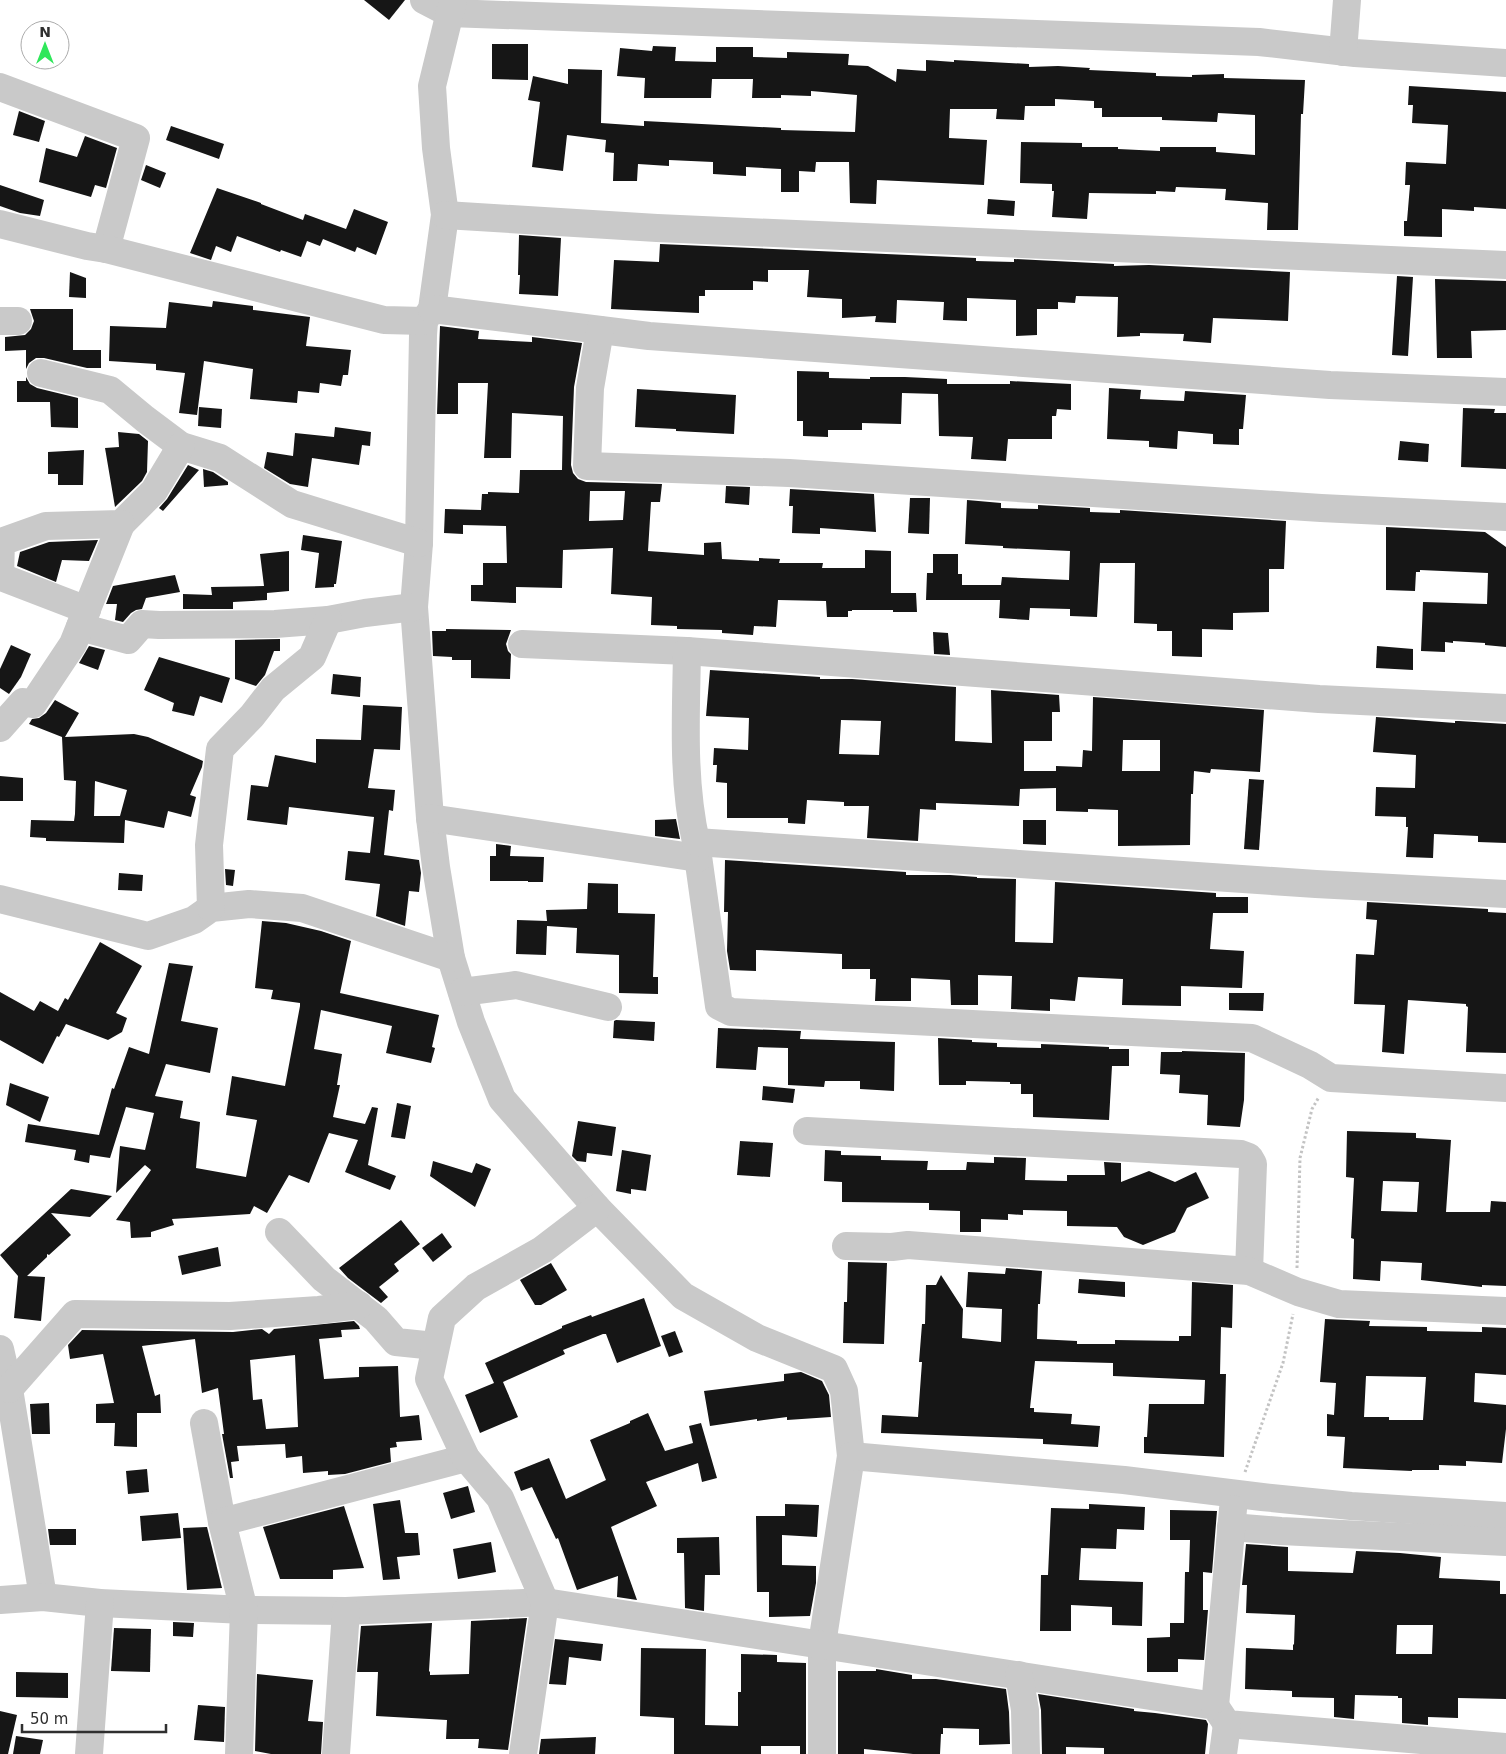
<svg xmlns="http://www.w3.org/2000/svg" width="1506" height="1754" viewBox="0 0 1506 1754" font-family="'DejaVu Sans',sans-serif">
<rect width="100%" height="100%" fill="#fff"/>
<g fill="#161616" fill-rule="evenodd">
<path d="M364,0H405L389,20Z"/>
<path d="M492,44H528V80L492,79Z"/>
<path d="M653,46L676,47L675,61L716,62V47H753V57L787,58V52L849,54L848,65L868,66L896,82L897,69L926,71V60L954,62V60L1029,64V67L1058,66L1090,68L1089,70L1156,73V76L1192,77V75L1224,74V78L1305,80L1303,114H1301L1298,230H1267L1268,203L1225,200L1226,189L1176,187L1175,192L1156,191V194L1089,193L1087,219L1052,217L1054,191H1052V184L1020,183L1021,142L1082,143V147H1118V149L1160,151V147H1216V152L1255,155V115L1218,113L1217,122L1162,120V117H1102V108H1094V101L1055,99V106H1025L1024,120L996,119L997,109H950L949,138L987,140L984,185L877,180L876,204L850,203L849,162H816L815,172L799,171V192H781V169L746,167V176L713,174V162L669,160V166L638,164L637,181H613L614,153L605,152L606,140L567,135L563,171L532,167L540,102L528,100L533,76L568,84V69L602,70L601,123L644,126V121L781,128V130L855,132L857,95L811,91V96L781,95V98H752L753,79H712L711,98H644L645,78L617,76L620,48L652,51Z"/>
<path d="M1409,86L1506,92V209L1474,207V211L1442,209V237L1404,236V221H1407L1410,185H1405L1406,162L1446,164L1448,125L1412,123L1413,105H1408Z"/>
<path d="M19,111L45,121L39,142L13,135Z"/>
<path d="M171,126L224,144L219,159L166,140Z"/>
<path d="M85,136L117,148L106,188L95,185L91,197L39,182L46,148L77,157Z"/>
<path d="M146,165L166,173L160,188L141,180Z"/>
<path d="M0,185L44,200L40,216L20,213L0,206Z"/>
<path d="M217,188L261,203V204L303,220L305,214L346,229L354,209L388,222L376,255L357,247L355,252L323,239L320,246L307,241L301,257L281,250L280,252L237,236L231,252L216,246L211,260L190,253Z"/>
<path d="M988,199L1015,201L1014,216L987,214Z"/>
<path d="M519,235L561,238L558,296L519,294L520,275H518Z"/>
<path d="M660,244L976,258V261L1014,262V259L1114,264V266L1149,265L1290,272L1288,321L1213,318L1211,343L1183,341L1184,334L1140,333V336L1117,337L1118,297L1076,296L1075,303L1058,302V309H1037V335L1016,336V300L967,298V321L943,320L944,302L897,300L896,323L875,322L876,316L842,318V299L807,297L809,270H768V282L753,281V290H705V296H699V313L611,309L614,260L659,262Z"/>
<path d="M70,272L86,278V298L69,297Z"/>
<path d="M1397,276L1413,277L1408,356L1392,355Z"/>
<path d="M1435,279L1506,281V330L1471,331L1472,358H1437Z"/>
<path d="M213,301L253,306V310L310,317L306,346L351,350L348,375H343L341,386L320,383L319,393L298,391L297,403L250,399L253,369L204,361L197,415L179,413L185,373L156,370V364L109,361L110,326L166,328L169,302L212,307Z"/>
<path d="M30,309H73V350H101V368H87L44,358H36L29,363L26,369V350L5,351V337L25,335L31,329L34,321Z"/>
<path d="M440,326L479,331L478,339L532,342V337L582,343L574,387L571,465L573,473L578,479L586,482L662,484L660,502H651L648,551L704,555V543L721,542L722,559L759,561V558L780,559L779,563H823L822,568H865V550L891,551V593H916L917,612H893V610H852V611H848V617H827L826,601L778,600L776,627L754,626L753,635L722,633V630L677,629V626L651,625L652,597L611,594L613,548L563,550L562,588L516,587V603L471,601V585H483V563H507L506,526L463,525V534L444,533L445,509L481,510L482,494H488V492L519,493L520,470H562L563,416L512,413L511,458H484L488,383H458V414H437ZM590,491H625L623,520L589,521Z"/>
<path d="M797,371L829,372V378L870,379V377H905L947,379V384H1010V381L1071,384V410L1057,409L1056,416H1052V439H1008L1006,461L971,459L973,437L939,436L938,394L902,393L901,424L862,423V430H828V437L803,436V421H797Z"/>
<path d="M26,377L30,384L37,388L78,398V428L51,427L50,402H17V381H26Z"/>
<path d="M1109,388L1141,390L1140,399L1184,401L1185,391L1246,395L1243,429H1239V445L1213,444V434L1178,431L1177,449L1149,447V441L1107,439Z"/>
<path d="M637,389L736,395L734,434L676,431V429L635,427Z"/>
<path d="M199,407L222,409L221,428L198,426Z"/>
<path d="M1463,408L1495,409L1494,413H1506V469L1461,467Z"/>
<path d="M335,427L371,432L370,446L362,445L359,465L312,458L308,487L290,484L264,468L267,452L293,456L295,433L334,437Z"/>
<path d="M118,432L139,434L148,441L147,472L142,481L115,507L105,448L119,447Z"/>
<path d="M1400,441L1429,444L1428,462L1398,460Z"/>
<path d="M84,450L83,485H58V474H48V452Z"/>
<path d="M188,465L199,470L163,511L159,508L167,499Z"/>
<path d="M203,469L213,472L228,482V485L204,487Z"/>
<path d="M726,486L750,487L749,505L725,503Z"/>
<path d="M790,489L874,494L876,532L820,528V534L792,533L793,506H789Z"/>
<path d="M910,498H930L929,534L908,533Z"/>
<path d="M967,500L1001,503V508L1038,509V505L1090,508V512L1120,513V510L1286,521L1284,569H1269V612L1233,613V630L1202,629V657L1172,656V631H1157V624L1134,623L1135,563H1100L1097,617L1070,616V609L1030,608L1029,620L999,618L1000,600H926L927,573H933V554H958V574H962V585H1001L1002,577L1069,580L1070,551L1003,548V546L965,544Z"/>
<path d="M1386,527L1485,532L1506,547V647L1485,645V643L1453,641V643L1445,642V652L1421,651L1423,602L1487,604L1488,573L1420,570V572H1416L1415,591L1386,590Z"/>
<path d="M303,535L342,541L336,584H334V587L315,588L319,553L301,550Z"/>
<path d="M98,540L89,561L62,560L56,582L17,566L20,552L49,542Z"/>
<path d="M289,551V591L267,593V600L233,602V609H183V594L212,595L211,587L264,586L260,554Z"/>
<path d="M175,575L180,592L146,598L142,609L136,610L131,613L123,622L115,620L117,604H106L113,586Z"/>
<path d="M446,629L511,630L506,644L508,651L511,654L510,679L471,678V660H452V657L433,656L432,631H446Z"/>
<path d="M933,632L948,633L950,655L934,654Z"/>
<path d="M280,639V651H274L265,675L256,686L235,679V640Z"/>
<path d="M11,645L31,654L21,677L9,694L0,688V669Z"/>
<path d="M89,646L105,650L98,670L79,663Z"/>
<path d="M1377,646L1413,649V670L1376,668Z"/>
<path d="M159,657L230,678L222,703L200,696L194,716L172,711L174,703L144,690Z"/>
<path d="M710,670L820,677V679H852L956,687L955,741L992,743L991,690L1059,695L1060,712H1052V741H1024V771H1056V766L1082,767L1083,750L1092,751L1093,697L1264,710L1260,772L1211,769L1210,773L1194,771L1193,794H1191L1190,845L1118,846V810L1088,809V812L1056,811V788L1020,789L1019,806L936,803V810L920,809L918,841L867,838L869,806H844V802L807,800L805,824L788,823V818H727V783L716,782L717,765H713L714,748L748,750L749,718L706,716ZM841,720L881,721L879,755L839,754ZM1123,740H1160V771H1122Z"/>
<path d="M333,674L361,677L360,697L331,694Z"/>
<path d="M55,700L79,713L65,737L134,734L148,737L203,761L202,767L190,795L196,797L191,817L168,811L164,828L125,820L124,843L46,841V838L30,837L31,820L74,821L75,814L76,781L64,780L62,737L29,724L32,719L39,718L46,713ZM95,781L127,790L120,816H94Z"/>
<path d="M363,705L402,707L400,750L374,749L368,788L395,790L393,811L389,810L384,855L419,860L421,873L419,892L409,891L405,926L376,916L380,884L345,880L348,851L370,853L374,817L289,807L287,825L247,820L251,785L268,787L275,755L316,763V739L361,740Z"/>
<path d="M1376,717L1455,723V721H1459L1506,724V843L1478,842V836L1434,834L1433,858L1406,857L1408,827H1406V817L1375,816L1376,787L1415,788L1416,755L1373,752Z"/>
<path d="M0,776L23,778V801H0Z"/>
<path d="M1249,779L1264,780L1259,850L1244,849Z"/>
<path d="M676,819L680,839L655,836V820Z"/>
<path d="M1023,820H1046V845L1023,844Z"/>
<path d="M496,844L511,846L510,856L544,857L543,882H528V881H490V856H496Z"/>
<path d="M725,860L906,872V875H950L977,877V878L1016,879L1015,942L1053,943L1055,882L1216,893V897H1248V913H1213L1210,949L1244,951L1242,988L1181,986V1006L1122,1005L1123,979L1078,977L1075,1001L1050,999V1011L1011,1009L1012,976L978,975V1005H951L950,980L911,978V1001H875L876,979H870V969H842V954L756,950V971L730,970L727,951L728,912H724Z"/>
<path d="M225,869L235,870L233,886L226,885Z"/>
<path d="M119,873L143,875L142,891L118,890Z"/>
<path d="M588,883L618,884V913L655,914L653,977H658V994L619,993V955L576,953L577,928L547,926L546,955L516,954L517,920L547,921L546,910L587,909Z"/>
<path d="M1367,902L1488,909V912L1506,913V1053L1466,1052L1468,1007L1466,1006V1004L1408,1000L1404,1054L1382,1052L1385,1005L1354,1004L1356,954L1374,955L1377,920L1366,919Z"/>
<path d="M262,921L286,923L321,931L351,941L340,993L439,1015L432,1047L435,1048L431,1063L386,1053L392,1026L321,1010L314,1049L342,1054L337,1085H340L333,1117L365,1124L372,1107L378,1108L368,1165L396,1176L390,1190L345,1172L358,1140L329,1133L309,1183L289,1175L267,1213L254,1206L250,1214L172,1219L174,1225L151,1232V1237L131,1238L130,1222L116,1220L151,1170L145,1165L116,1193L120,1146L145,1150L154,1113L126,1107L110,1158L90,1155L89,1163L74,1160L76,1150L25,1142L28,1124L99,1135L112,1088L114,1089L129,1047L149,1054L169,963L193,966L181,1021L218,1028L210,1073L166,1064L155,1096L183,1101L180,1118L200,1122L196,1168L246,1177L257,1120L226,1115L232,1076L285,1086L300,1006V1003L271,999L273,990L255,988Z"/>
<path d="M100,942L142,966L116,1013L127,1018L122,1032L108,1040L66,1024L59,1037L57,1036L43,1064L0,1040V992L34,1011L40,1001L58,1011L65,998L68,1000Z"/>
<path d="M1229,993H1264L1263,1011L1229,1010Z"/>
<path d="M616,1020L655,1022L654,1041L613,1038L614,1021Z"/>
<path d="M718,1028L801,1031L800,1039L895,1042L894,1091L860,1089V1081H825L824,1087L788,1085V1048L758,1047L756,1070L716,1068Z"/>
<path d="M938,1038L972,1040V1042L997,1043V1047L1041,1048V1044L1109,1047V1049H1129V1066H1112L1109,1120L1033,1117V1094H1021V1084H1010V1082L966,1081V1085H939Z"/>
<path d="M1182,1051L1245,1053L1244,1100L1240,1127L1207,1125L1208,1095L1179,1093L1180,1075L1160,1074L1161,1052H1182Z"/>
<path d="M10,1083L49,1097L40,1122L6,1105Z"/>
<path d="M763,1086L795,1089L793,1103L762,1100Z"/>
<path d="M397,1103L411,1106L405,1139L391,1137Z"/>
<path d="M578,1121L616,1127L612,1156L587,1153L586,1162L577,1161L572,1156Z"/>
<path d="M1347,1131L1416,1133V1138L1451,1140L1446,1212H1490L1491,1201L1506,1202V1286L1482,1285V1287L1421,1280L1422,1263L1381,1261L1380,1281L1353,1279L1354,1239L1351,1238L1354,1178L1346,1177ZM1383,1181L1419,1182L1417,1212L1381,1211Z"/>
<path d="M740,1141L773,1143L770,1177L737,1175Z"/>
<path d="M622,1150L651,1155L646,1191L631,1189V1194L616,1191Z"/>
<path d="M825,1150L841,1151V1155L881,1156V1160L928,1161L927,1170H966L967,1162L994,1163V1157L1026,1158L1025,1180L1067,1181V1175H1105L1104,1162L1121,1163V1182L1149,1171L1175,1182L1196,1172L1209,1198L1187,1208L1175,1232L1143,1245L1124,1237L1117,1227L1067,1226V1211L1023,1210V1215L1008,1214V1220L981,1219V1232H960V1211L929,1210V1203L842,1202V1182L824,1181Z"/>
<path d="M433,1161L472,1173L476,1163L491,1169L475,1207L430,1176Z"/>
<path d="M71,1189L112,1196L90,1217L51,1213L71,1235L49,1255L47,1254V1257L27,1276L45,1277L41,1321L14,1318L18,1276L0,1255Z"/>
<path d="M401,1220L420,1244L394,1264L399,1271L379,1287L388,1297L381,1303L348,1278L339,1268Z"/>
<path d="M442,1233L452,1247L433,1262L422,1248Z"/>
<path d="M218,1247L221,1266L182,1275L178,1256Z"/>
<path d="M848,1262L887,1263L884,1344L843,1343L844,1302H847Z"/>
<path d="M551,1263L567,1290L541,1305H535L520,1280Z"/>
<path d="M1006,1268L1042,1271L1040,1304H1038L1037,1339L1077,1341V1344H1115V1340L1179,1341V1336H1191L1192,1282L1233,1285L1232,1328L1221,1327L1220,1374H1226L1224,1457L1144,1453V1437H1147L1149,1404H1204L1205,1380L1113,1376V1363L1035,1361L1030,1408H1034V1412L1072,1414L1071,1424L1100,1426L1098,1447L1043,1444V1439L881,1433L882,1415L918,1417L922,1362H919L922,1324H925L926,1285H936L941,1275L963,1309L962,1338L1001,1342L1002,1309L966,1307L968,1272L1005,1274Z"/>
<path d="M1079,1279L1125,1282V1297L1078,1293Z"/>
<path d="M644,1298L661,1346L617,1363L606,1334H603L563,1350L565,1354L503,1382L518,1417L480,1433L465,1395L494,1383L485,1363L562,1328V1326L591,1315L592,1317Z"/>
<path d="M1325,1319L1370,1321L1369,1326L1427,1327V1331L1482,1332V1327L1506,1328V1375L1475,1373L1474,1402L1506,1405V1429L1502,1463L1466,1461V1466L1439,1465V1470H1412V1471L1343,1468L1345,1437L1327,1436V1414L1334,1415L1336,1383L1320,1382ZM1366,1376L1426,1377L1423,1420H1389V1417H1364Z"/>
<path d="M354,1321L359,1326L360,1329L341,1330L342,1337L319,1339L324,1379L359,1377V1367L398,1366L400,1417L419,1415L422,1440L396,1442L397,1447L390,1448L391,1462L345,1474L328,1475V1471L303,1473L302,1456L286,1458L285,1444L237,1446L239,1461L231,1462L233,1478H230L222,1434H224L218,1388L202,1393L195,1339L142,1346L155,1396L160,1394L161,1413H137V1447L114,1446L115,1423H96V1404L114,1403L103,1354L70,1359L68,1345L82,1330L233,1332L262,1329L269,1334L274,1329ZM295,1355L298,1427L266,1429L262,1399L253,1400L250,1360Z"/>
<path d="M675,1331L683,1352L669,1357L661,1336Z"/>
<path d="M801,1372L822,1381L829,1395L831,1417L787,1420V1417L757,1421V1419L710,1426L704,1391L784,1381V1374Z"/>
<path d="M49,1403L50,1434H32L30,1404Z"/>
<path d="M648,1413L665,1451L693,1443L689,1426L701,1423L717,1478L702,1482L698,1463L646,1482L657,1506L611,1527L637,1600L617,1597L618,1576L577,1590L558,1538L556,1539L532,1487L521,1491L514,1472L549,1458L566,1499L606,1480L590,1440L630,1423V1421Z"/>
<path d="M147,1469L149,1492L128,1494L126,1471Z"/>
<path d="M468,1486L475,1512L451,1519L443,1493Z"/>
<path d="M400,1500L405,1533H418L420,1555L397,1557L400,1579L383,1580L373,1504Z"/>
<path d="M785,1504L819,1505L817,1537L782,1535V1565L816,1566V1583L810,1616L769,1617V1592H757L756,1516H785Z"/>
<path d="M1089,1504L1145,1507L1144,1530L1117,1529L1116,1549L1081,1548L1079,1580L1143,1582L1142,1626L1112,1625V1607L1071,1605V1631H1040L1041,1575H1048L1051,1508L1089,1509Z"/>
<path d="M344,1506L364,1568L333,1570V1579H280L263,1527Z"/>
<path d="M1170,1510L1217,1511L1212,1573L1203,1572V1610H1208L1204,1660L1178,1659V1672H1147V1638L1170,1637V1623H1184L1185,1572H1189L1190,1540H1170Z"/>
<path d="M178,1513L181,1538L142,1541L140,1516Z"/>
<path d="M207,1527L222,1588L187,1590L183,1528Z"/>
<path d="M48,1529H76V1545H50Z"/>
<path d="M719,1537L720,1575H705L704,1611L685,1608L684,1553H677V1538Z"/>
<path d="M491,1542L496,1572L458,1579L453,1549Z"/>
<path d="M1246,1544L1288,1547V1571L1353,1573L1356,1551L1400,1553L1441,1557L1439,1578L1500,1581V1594H1506V1699L1458,1698V1718L1428,1717V1725L1402,1723V1698H1398V1696L1355,1695L1354,1719L1334,1717V1698L1292,1697V1691L1245,1689L1246,1648L1293,1650V1644L1294,1645L1295,1615L1246,1613L1247,1585H1242ZM1397,1625H1433L1432,1654H1396Z"/>
<path d="M527,1618L508,1750L478,1748L479,1739H446L447,1720L376,1716L378,1672H357L361,1626L432,1623L429,1671L430,1672V1675L469,1674L471,1621Z"/>
<path d="M173,1622L194,1623L193,1637L173,1636Z"/>
<path d="M114,1628L151,1629L150,1672L111,1671Z"/>
<path d="M555,1639L603,1644L601,1661L569,1657L566,1685L549,1684Z"/>
<path d="M641,1648L706,1649L705,1725L738,1726V1692H741V1654L777,1655V1662L806,1663V1754H800V1746H761V1754H674V1718L640,1716Z"/>
<path d="M876,1669L912,1675V1679H936L1006,1689L1009,1712L1010,1744L979,1745V1729L943,1728V1734H941L940,1754H913L864,1749V1754H838V1671H876Z"/>
<path d="M16,1672L68,1673V1698L16,1697Z"/>
<path d="M257,1674L313,1680L308,1721L323,1722L321,1754H271L255,1751Z"/>
<path d="M1038,1694L1134,1709V1711L1155,1713L1206,1720L1208,1724L1205,1754H1104V1748L1066,1747V1754H1042L1041,1710Z"/>
<path d="M198,1705L225,1707L224,1742L194,1740Z"/>
<path d="M0,1711L17,1715L8,1754H0Z"/>
<path d="M16,1736L43,1740L40,1754H13Z"/>
<path d="M596,1737L595,1754H539L541,1739Z"/>
</g>
<g fill="none" stroke-linecap="round" stroke-linejoin="round">
<g stroke="#c3c3c3" stroke-width="3" stroke-dasharray="2.5 2.5" stroke-linecap="butt">
<path d="M1297,1268L1300,1158L1312,1109L1319,1097"/>
<path d="M1245,1472L1283,1363L1293,1314"/>
</g>
<g stroke="#c9c9c9" stroke-width="28">
<path d="M424,0L449,13L1259,42L1355,53L1506,63"/>
<path d="M453,0L432,86L436,148L445,215L432,309L424,321L423,335L419,543L414,607L430,818L436,867L451,958L471,1022L502,1099L597,1208L683,1296L757,1338L834,1369L844,1391L851,1456L822,1644V1754"/>
<path d="M1343,52L1347,0"/>
<path d="M0,87L136,138L106,249"/>
<path d="M445,215L657,228L1506,265"/>
<path d="M0,224L87,246L106,249L384,320L424,321"/>
<path d="M432,309L649,336L1330,385L1506,392"/>
<path d="M0,321H18"/>
<path d="M600,330L590,388L587,466L789,473L1321,508L1506,517"/>
<path d="M41,373L110,390L145,419L181,446L220,458L292,504L419,543"/>
<path d="M0,577L1,542L46,526L121,524L154,491L181,446"/>
<path d="M1,577L87,610"/>
<path d="M80,627L128,640L142,624L159,625L275,624L328,620L365,613L414,607"/>
<path d="M522,644L687,651L1319,699L1506,708"/>
<path d="M687,651C686,715 682,780 696,842L719,1006L731,1012L1252,1038L1310,1065L1331,1078L1506,1088"/>
<path d="M0,728L23,702L33,704L73,644L121,524"/>
<path d="M430,818L698,858"/>
<path d="M696,842L1316,884L1506,894"/>
<path d="M0,899L148,936L194,920L211,908L249,904L302,908L451,958"/>
<path d="M211,908L209,845L220,749L252,716L273,689L312,657L328,620"/>
<path d="M462,992L516,985L608,1007"/>
<path d="M807,1131L1241,1154L1249,1157L1253,1164L1249,1271"/>
<path d="M279,1232L324,1279L376,1319L396,1342L435,1346"/>
<path d="M846,1246L892,1247L908,1245L1249,1271L1298,1292L1339,1304L1506,1311"/>
<path d="M0,1349L9,1389L43,1597"/>
<path d="M9,1389L75,1314L230,1316L319,1310L359,1305"/>
<path d="M204,1423L222,1522"/>
<path d="M851,1456L1124,1480L1262,1497L1351,1506L1506,1516"/>
<path d="M1231,1527L1281,1531L1506,1542"/>
<path d="M0,1600L43,1597L100,1603L244,1610L346,1611L545,1602L1215,1706L1227,1724L1506,1747"/>
<path d="M1019,1675L1025,1710L1026,1754"/>
<path d="M1215,1706L1233,1509"/>
<path d="M89,1754L100,1603"/>
<path d="M239,1754L244,1610L222,1522L466,1458"/>
<path d="M336,1754L346,1611"/>
<path d="M523,1754L545,1602L500,1498L466,1458L429,1379L442,1318L476,1287L542,1250L597,1208"/>
<path d="M1223,1754L1227,1724"/>
</g>
</g>
<g transform="translate(45 45)"><circle r="24" fill="#ffffff" stroke="#acacac"/>
<path d="M0-4L9 19L0 12L-9 19Z" fill="#2fe75a"/>
<text y="-8" font-size="14" font-weight="bold" text-anchor="middle" fill="#2f2f2f">N</text>
</g>
<path d="M22 1724v8h144v-8" fill="none" stroke="#2f2f2f" stroke-width="2.5"/>
<text x="30" y="1724" font-size="15" fill="#2f2f2f" stroke="#ffffff" stroke-width="4" paint-order="stroke">50 m</text>
</svg>
